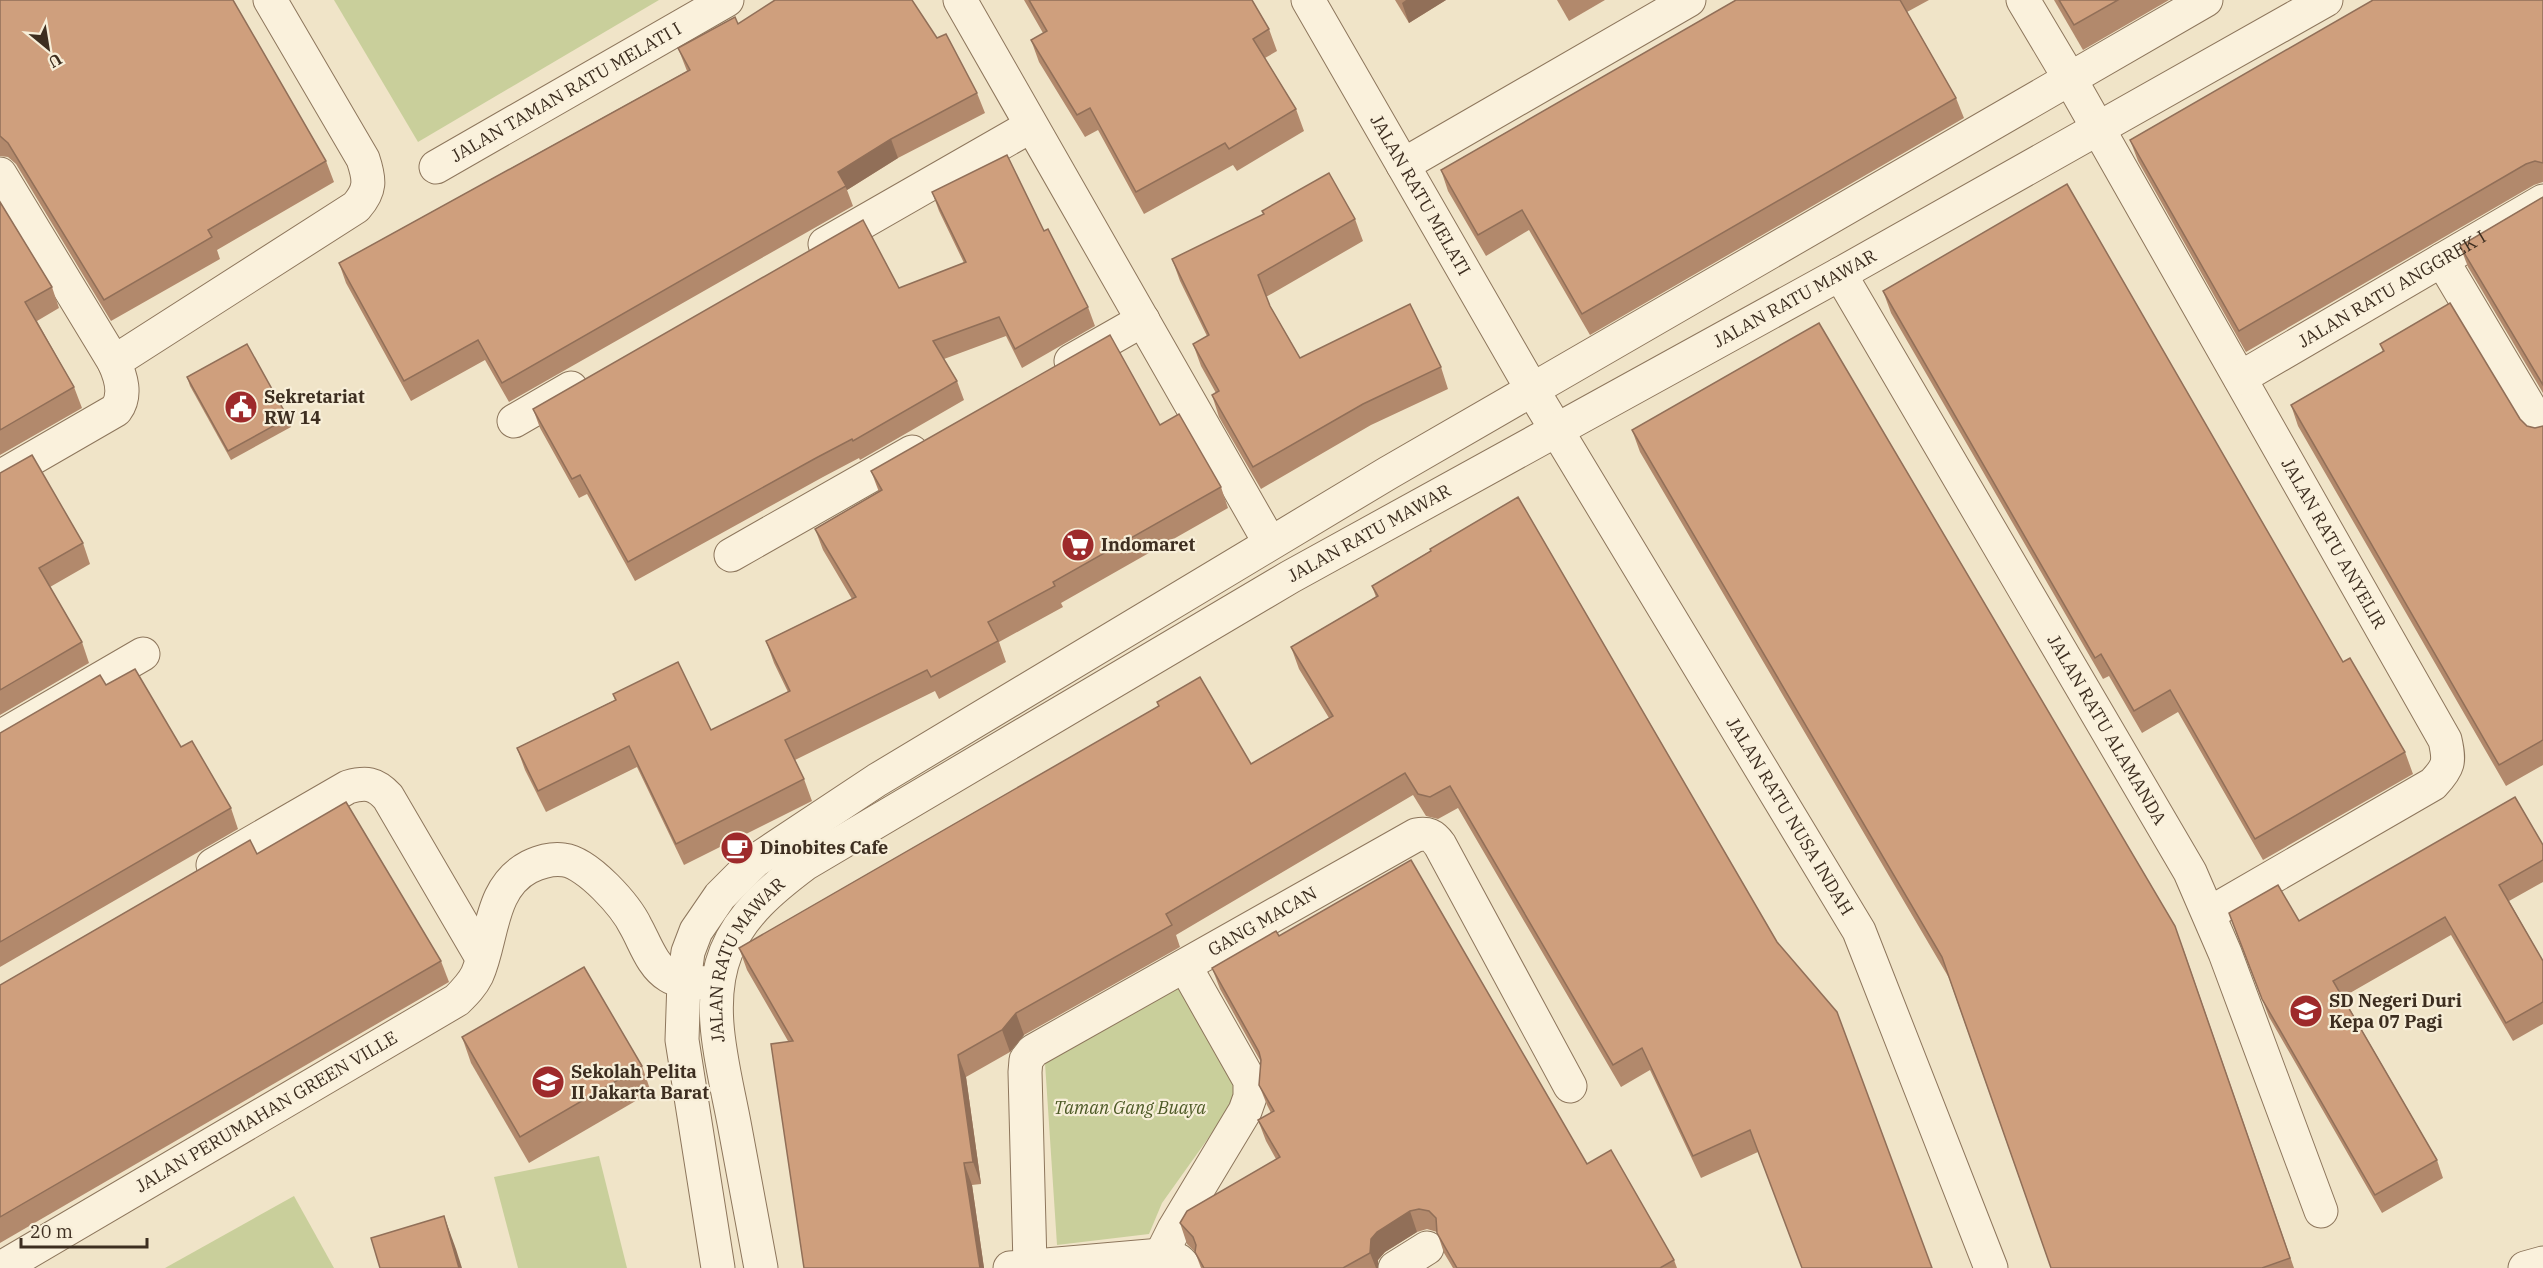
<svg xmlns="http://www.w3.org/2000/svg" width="2543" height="1268" viewBox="0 0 2543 1268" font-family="'IBM Plex Serif',serif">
<rect width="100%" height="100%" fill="#f0e4c8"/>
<g fill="#c9cf9b">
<path d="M334,0H659L418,142Z"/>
<path d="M1179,982L1237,1088L1234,1102L1162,1203L1149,1234L1057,1245L1045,1063Z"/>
<path d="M599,1156L627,1268H518L494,1177Z"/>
<path d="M294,1196L334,1268H165Z"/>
</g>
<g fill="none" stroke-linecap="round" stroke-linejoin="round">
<defs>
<g id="street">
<path d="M960,0L1270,543"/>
<path id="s1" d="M1308,0L1533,391L1859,931L1991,1268"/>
<path id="s2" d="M2023,0L2070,79L2445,740C2450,762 2449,767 2433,784L2210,913"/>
<path d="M1403,165L1689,0"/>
<path id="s3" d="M436,167L727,0"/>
<path d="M0,174L114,362C121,377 127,395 116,410L0,477"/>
<path d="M825,244L1031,126"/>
<path d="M2442,260L2543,430"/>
<path id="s4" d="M1840,274L2190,872L2225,953L2321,1211"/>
<path d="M1071,361L1143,320"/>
<path d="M114,362L356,207C371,190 370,180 363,159L270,0"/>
<path id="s5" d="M2240,378L2543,201"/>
<path d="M514,421L571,388"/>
<path d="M731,555L912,452"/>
<path d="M0,737L143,654"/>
<path d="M213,865L348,787C366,782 375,783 388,797L482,958"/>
<path d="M1161,1255L1174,1229L1245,1111L1250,1097V1081L1185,966"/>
<path id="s6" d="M1030,1265L1025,1072L1026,1060L1033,1051L1416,835C1428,833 1433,835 1440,845L1570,1086"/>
<path id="s7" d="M1,1268L457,1000C465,992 472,985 477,975C493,939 489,888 529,867C540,862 551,858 564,860C588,863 626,906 636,927C645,943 652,966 669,976C678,982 694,982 705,983"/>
<path d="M718,1268L682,1040L684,981L688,952L696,931L720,896L755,861L877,780L1388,473L2206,0"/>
<path id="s8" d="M761,1268C752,1221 744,1175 735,1128C725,1072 704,1007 726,952C741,914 773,888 805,864L1290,577L1840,274L2326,0"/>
<path d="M1010,1268L1161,1255C1172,1257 1179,1258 1185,1268"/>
<path d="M1395,1268L1427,1248"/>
<path d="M2525,1268L2543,1263"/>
</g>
</defs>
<use href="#street" stroke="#8d765c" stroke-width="35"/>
<use href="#street" stroke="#faf1dc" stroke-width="33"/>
</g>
<g fill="#b2896c">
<path d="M0,0L326,161L334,182L217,250L220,259L111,321L16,164L8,157L0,156Z"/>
<path d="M1024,0H1252L1269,29L1277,51L1265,58L1296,109L1304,131L1237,171L1233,165L1144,214L1098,130L1085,137L1039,62L1031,40L1043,33Z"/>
<path d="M1395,0H1446L1409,23Z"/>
<path d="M1557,0H1605L1569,21Z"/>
<path d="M1736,0H1929L1907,12L1956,98L1964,118L1590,335L1529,230L1486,256L1448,191L1441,170Z"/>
<path d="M2054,0H2169L2083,50Z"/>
<path d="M2543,0V182L2534,185L2246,352L2138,161L2130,140Z"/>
<path d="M738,24L937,38L977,93L985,113L898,158L847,190L853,206L509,402L485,360L411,401L346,283L339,263L687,71L678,48Z"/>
<path d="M932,192L1044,231L1088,307L1095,326L1022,368L1006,336L944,359L957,381L964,400L860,460L859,458L823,477L635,581L587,494L579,498L540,428L533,409L899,288L964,263L939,211Z"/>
<path d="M2543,197V393L2468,267L2460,246Z"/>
<path d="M0,202L52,287L59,308L37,321L74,387L82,408L0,455Z"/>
<path d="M1262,211L1355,219L1363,241L1266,297L1270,306L1300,358L1441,367L1448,389L1371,425L1261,489L1219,417L1212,395L1216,393L1201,366L1193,344L1207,336L1180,281L1172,259L1264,215Z"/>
<path d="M1883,291L2343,662L2405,752L2413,774L2263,860L2178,712L2142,733L2109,676L2103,679L1891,313Z"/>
<path d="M2380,344L2520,419L2527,426L2535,428L2543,426V765L2506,786L2298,426L2291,405L2383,352Z"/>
<path d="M187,377L288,418L291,427L231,460L190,386Z"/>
<path d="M1160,425L1221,487L1228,508L1061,603L1063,607L999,642L1006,662L939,699L935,691L795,760L804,779L812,801L684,865L637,767L546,812L525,770L517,748L615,700L613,694L711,730L788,692L774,663L766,641L852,599L823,550L815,529L879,492L871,471Z"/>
<path d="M1632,430L2183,948L2294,1268H2051L1949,978L1640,452Z"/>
<path d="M0,473L83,543L90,564L50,587L82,642L89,663L0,715Z"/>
<path d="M1518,497L1758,1152L1701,1178L1650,1070L1621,1087L1458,808L1438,819L1426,816L1413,795L1176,935L1180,947L1024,1035L1010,1052L966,1077L981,1184L972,1185L984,1268H804L788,1041L747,970L739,948L1159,706L1157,702L1251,764L1329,718L1299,669L1291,647L1376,597L1372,586L1430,551Z"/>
<path d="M106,685L181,747L231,808L238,829L0,967V733Z"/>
<path d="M2543,845V882L2509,901L2543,961V1024L2513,1041L2451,935L2343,997L2437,1160L2443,1178L2382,1213L2269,1017L2229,913L2299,921Z"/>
<path d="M257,854L441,961L449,982L0,1243V985Z"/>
<path d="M1279,936L1587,1164L1674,1260L1677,1268H1453L1444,1253L1437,1232L1427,1229L1417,1232L1385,1252L1378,1260V1268H1201L1195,1252L1187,1244L1180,1223L1276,1159L1266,1141L1258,1120L1271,1113L1267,1105L1259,1085L1261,1062L1220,989L1212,968Z"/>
<path d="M462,1037L642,1066L651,1092L529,1163L471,1063Z"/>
</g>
<g fill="#916f58">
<path d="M1406,0H1446L1409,23L1402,3Z"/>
<path d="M891,139L898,158L847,190L838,172Z"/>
<path d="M1016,1013L1024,1035L1010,1052L1002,1030Z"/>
<path d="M958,1055L966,1077L981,1184L973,1162Z"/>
<path d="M964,1163L972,1185L984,1268H980Z"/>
<path d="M1410,1211L1417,1232L1385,1252L1378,1260V1268H1376L1370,1253L1371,1239L1377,1232Z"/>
<path d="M444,1216L456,1249L462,1268H459Z"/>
</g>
<g fill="#cf9f7d" stroke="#916f58" stroke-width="1.5">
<path d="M0,0H233L326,161L208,230L212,237L104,300L8,143L0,136Z"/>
<path d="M775,0H912L937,38L946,34L977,93L891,139L838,172L846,186L502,383L478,340L404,381L339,263L690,70L678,48L735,17L738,24Z"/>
<path d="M1029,0H1252L1269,29L1253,39L1296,109L1229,149L1225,143L1136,192L1090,108L1077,115L1031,40L1047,31Z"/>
<path d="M1736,0H1900L1956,98L1582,314L1522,210L1478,235L1441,170Z"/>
<path d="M2059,0H2118L2074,25Z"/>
<path d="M2373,0H2543V163L2535,161L2526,164L2239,331L2130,140Z"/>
<path d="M1007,155L1044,231L1048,229L1088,307L1015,349L999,317L933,341L957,381L853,441L852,439L816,458L628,562L580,475L572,479L533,409L863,220L899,288L966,262L932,192Z"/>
<path d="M1329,173L1355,219L1258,275L1270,306L1300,358L1410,304L1441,367L1363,404L1253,467L1212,395L1219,391L1193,344L1209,335L1172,259L1264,214L1262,211Z"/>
<path d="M2067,184L2343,662L2350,658L2405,752L2255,839L2170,690L2134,711L2101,654L2095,658L1883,291Z"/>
<path d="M2543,197V385L2460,246Z"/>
<path d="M0,202L52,287L25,302L74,387L0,430Z"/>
<path d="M2450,303L2520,419L2527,426L2535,428L2543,426V740L2499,765L2291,405L2384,351L2380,344Z"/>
<path d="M1819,323L2175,926L2290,1258L2262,1268H2051L1942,957L1632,430Z"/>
<path d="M1110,335L1160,425L1179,414L1221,487L1053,582L1055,586L988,622L998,641L931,677L927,670L785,740L804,779L676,844L629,746L538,791L517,748L616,700L613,694L678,662L711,730L790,691L766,641L856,597L815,529L882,490L871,471Z"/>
<path d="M247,344L288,418L228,451L187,377Z"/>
<path d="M32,455L83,543L39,568L82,642L0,690V473Z"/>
<path d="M1518,497L1777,942L1837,1012L1932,1268H1802L1750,1130L1693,1156L1642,1048L1613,1065L1450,786L1430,797L1418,794L1405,773L1166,914L1172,925L1016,1013L1002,1030L958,1055L973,1162L964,1163L980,1268H804L771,1044L793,1041L739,948L1159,706L1157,702L1200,677L1251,764L1333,716L1291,647L1378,596L1372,586L1431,551L1430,549Z"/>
<path d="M135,669L181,747L192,741L231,808L0,942V733L100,675L106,685Z"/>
<path d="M2515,797L2543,845V860L2499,885L2543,961V1002L2506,1023L2445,917L2333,981L2437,1160L2375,1195L2262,999L2229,913L2278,885L2299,921Z"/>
<path d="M346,802L441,961L0,1217V985L250,840L257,854Z"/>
<path d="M1411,860L1587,1164L1611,1150L1674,1260L1660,1268H1457L1437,1233L1436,1218L1429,1211L1419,1209L1410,1211L1377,1232L1371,1239L1370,1253L1343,1268H1204L1195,1252L1196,1245L1193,1237L1180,1223L1187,1211L1280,1157L1258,1120L1274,1111L1259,1085L1261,1060L1259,1052L1212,968L1276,931L1279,936Z"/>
<path d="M584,967L642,1066L520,1137L462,1037Z"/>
<path d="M444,1216L459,1268H380L371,1238Z"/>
</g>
<defs>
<symbol id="civic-disc" viewBox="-11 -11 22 22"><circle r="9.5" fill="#9e2a2b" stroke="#f7eed8"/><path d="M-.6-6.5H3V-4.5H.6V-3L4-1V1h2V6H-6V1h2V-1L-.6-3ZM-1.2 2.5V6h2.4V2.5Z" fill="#fff"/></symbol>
<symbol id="supermarket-disc" viewBox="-11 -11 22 22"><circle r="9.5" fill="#9e2a2b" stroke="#f7eed8"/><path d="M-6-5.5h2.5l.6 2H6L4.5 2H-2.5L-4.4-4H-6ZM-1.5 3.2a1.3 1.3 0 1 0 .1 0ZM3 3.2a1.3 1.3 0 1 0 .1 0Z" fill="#fff"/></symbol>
<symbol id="cafe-disc" viewBox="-11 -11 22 22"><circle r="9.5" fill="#9e2a2b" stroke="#f7eed8"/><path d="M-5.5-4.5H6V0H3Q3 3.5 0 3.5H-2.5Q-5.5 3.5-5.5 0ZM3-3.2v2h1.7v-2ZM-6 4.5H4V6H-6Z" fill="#fff"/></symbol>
<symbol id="school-disc" viewBox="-11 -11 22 22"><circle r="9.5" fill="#9e2a2b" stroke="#f7eed8"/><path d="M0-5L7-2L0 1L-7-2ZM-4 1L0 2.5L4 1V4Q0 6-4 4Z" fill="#fff"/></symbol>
</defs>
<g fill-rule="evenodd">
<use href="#civic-disc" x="222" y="388" width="38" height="38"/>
<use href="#supermarket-disc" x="1059" y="526" width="38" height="38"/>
<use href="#cafe-disc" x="718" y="829" width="38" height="38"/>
<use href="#school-disc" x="2287" y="992" width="38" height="38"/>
<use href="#school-disc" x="529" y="1063" width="38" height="38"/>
</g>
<g text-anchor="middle" stroke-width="4.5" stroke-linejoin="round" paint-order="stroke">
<g font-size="18" fill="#3d2e20" stroke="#f7eed8">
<text dy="6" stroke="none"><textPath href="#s3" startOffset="150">JALAN TAMAN RATU MELATI I</textPath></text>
<text dy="6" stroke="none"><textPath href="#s1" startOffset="225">JALAN RATU MELATI</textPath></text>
<text dy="6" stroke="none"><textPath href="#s5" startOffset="176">JALAN RATU ANGGREK I</textPath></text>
<text dy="6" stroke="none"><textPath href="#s8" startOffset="1581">JALAN RATU MAWAR</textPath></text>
<text dy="6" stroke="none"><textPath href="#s8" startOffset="1095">JALAN RATU MAWAR</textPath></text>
<text dy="6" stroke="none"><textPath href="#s2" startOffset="626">JALAN RATU ANYELIR</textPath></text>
<text dy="6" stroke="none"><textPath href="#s4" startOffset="528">JALAN RATU ALAMANDA</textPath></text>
<text dy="6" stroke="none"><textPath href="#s1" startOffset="948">JALAN RATU NUSA INDAH</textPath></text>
<text dy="6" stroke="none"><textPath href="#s6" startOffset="480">GANG MACAN</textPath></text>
<text dy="6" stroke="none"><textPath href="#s8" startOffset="321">JALAN RATU MAWAR</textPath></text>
<text dy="6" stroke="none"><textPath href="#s7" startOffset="308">JALAN PERUMAHAN GREEN VILLE</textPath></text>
</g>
<g font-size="18" font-weight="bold" fill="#3d2e20" stroke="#f7eed8" text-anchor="start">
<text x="264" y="403">Sekretariat<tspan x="264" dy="21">RW 14</tspan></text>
<text x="1101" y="551">Indomaret</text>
<text x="760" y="854">Dinobites Cafe</text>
<text x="2329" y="1007">SD Negeri Duri<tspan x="2329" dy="21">Kepa 07 Pagi</tspan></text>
<text x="571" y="1078">Sekolah Pelita<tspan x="571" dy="21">II Jakarta Barat</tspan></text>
</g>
<g font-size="18" font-style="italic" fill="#4d5a26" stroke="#f7eed8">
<text x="1130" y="1114">Taman Gang Buaya</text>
</g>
</g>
<g transform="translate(48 48) rotate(150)" stroke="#f7eed8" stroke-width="4.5" paint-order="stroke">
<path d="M0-4.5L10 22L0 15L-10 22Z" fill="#3d2e20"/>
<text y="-9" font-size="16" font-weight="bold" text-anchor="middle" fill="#3d2e20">U</text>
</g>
<path d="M21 1238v9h126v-9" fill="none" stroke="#3d2e20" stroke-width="3"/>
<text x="30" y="1238" font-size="18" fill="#3d2e20" stroke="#f7eed8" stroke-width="4.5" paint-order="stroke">20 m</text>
</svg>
